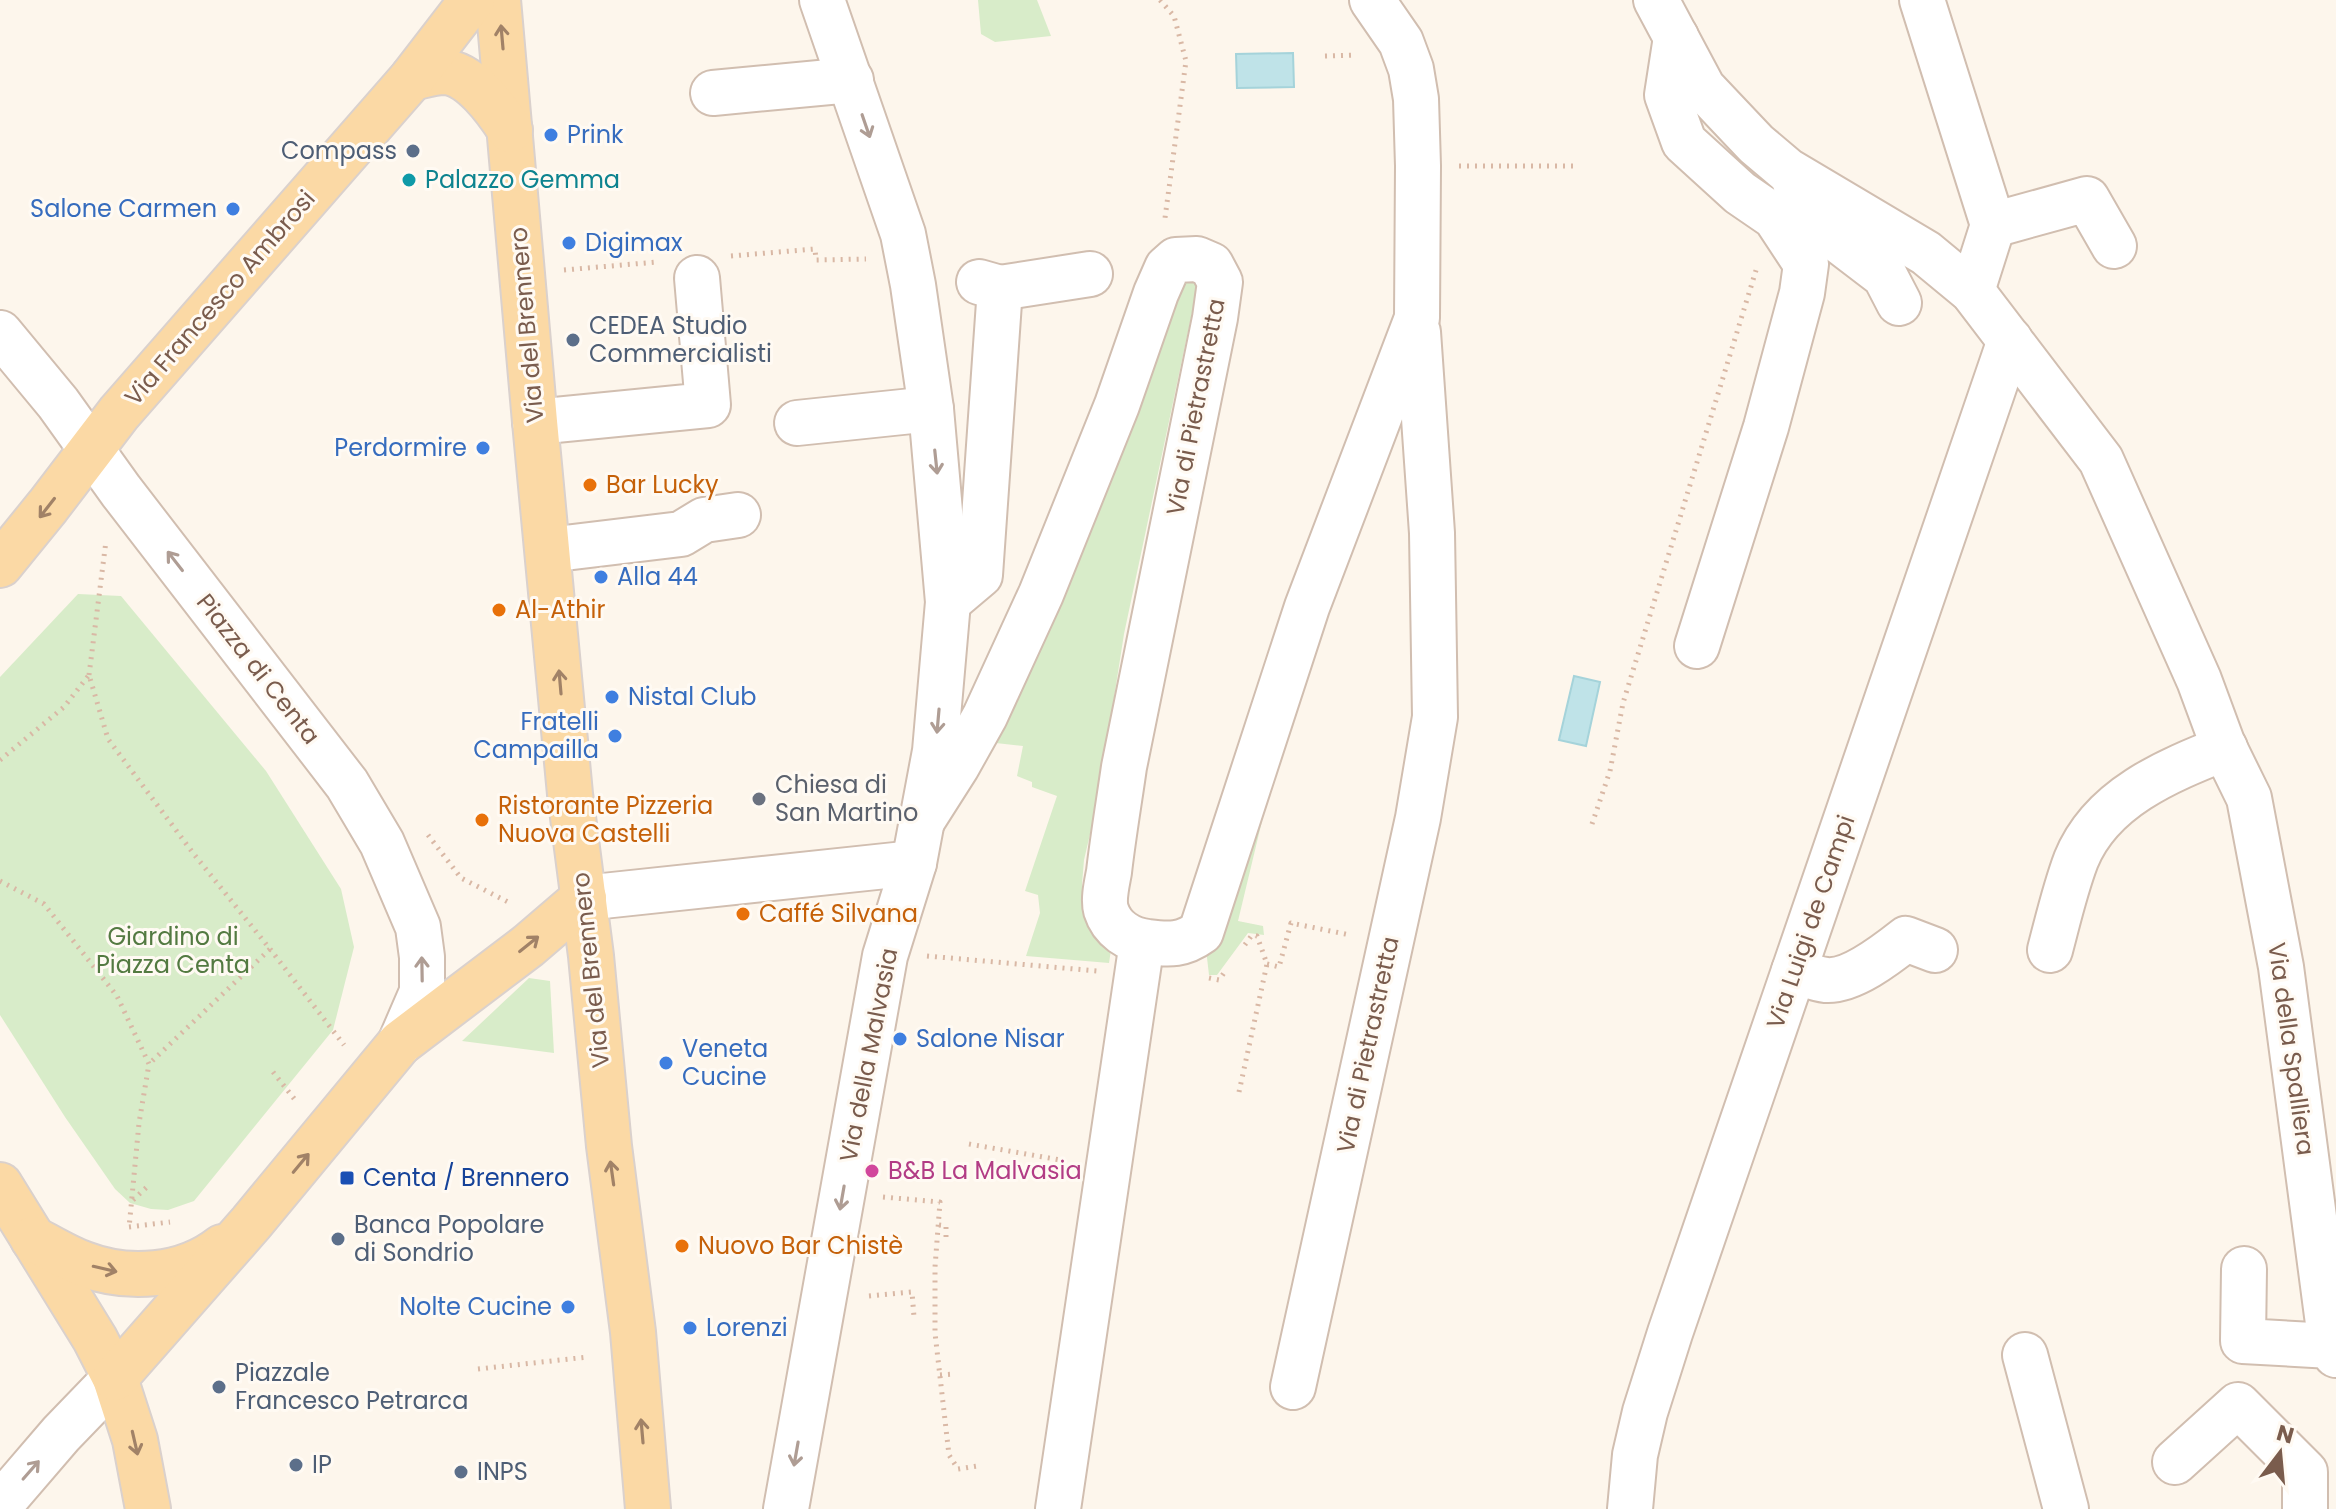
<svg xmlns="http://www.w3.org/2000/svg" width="2336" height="1509" viewBox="0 0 2336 1509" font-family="Poppins,sans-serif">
<rect width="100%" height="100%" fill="#fdf6ec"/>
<g fill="#d8ecc9">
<path d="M978,0H1037L1051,36L995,42L981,34Z"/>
<path d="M1190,274L1197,284V289L1124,634L1111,717L1107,761L1084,860L1082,884L1084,902L1111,950L1109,963L1026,956L1040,913L1038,895L1025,891L1057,796L1032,787V782L1017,776L1023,746L987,742L1178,281Z"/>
<path d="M78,594L121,596L266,771L341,889L354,947L333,1030L194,1201L168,1210L151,1209L130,1203L115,1189L65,1117L0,1015V677Z"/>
<path d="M1258,821H1262L1238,921L1263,926L1264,935L1248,933L1217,975H1209L1206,949Z"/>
<path d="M529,978L550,981L554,1053L462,1041Z"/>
</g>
<g fill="#bfe3e8" stroke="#a5d3da" stroke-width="2">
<path d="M1293,53L1294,87L1237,88L1236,54Z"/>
<path d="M1574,676L1600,682L1586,746L1559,740Z"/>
</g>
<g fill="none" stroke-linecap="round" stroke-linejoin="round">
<defs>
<g id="minor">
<path d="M1656,0L1703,88L1756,144L1788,171L1926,253L1972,291L2101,460L2199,680L2223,745L2249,798L2281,967L2331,1346L2336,1355"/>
<path d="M1922,0L1993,225L1972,291"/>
<path d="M1676,37L1667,95L1684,142L1740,193L1775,217L1806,264L1802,293L1766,427L1697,646"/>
<path d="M713,93L851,80"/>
<path d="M1795,183L1807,205L1830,234L1885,276L1899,303"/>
<path d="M1993,225L2087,199L2114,246"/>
<path d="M1000,288L1090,274"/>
<path d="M0,333L58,403L121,491L347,784L382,843L418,927L422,957V992L400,1043"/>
<path d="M535,422L708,405L697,278"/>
<path d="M797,423L931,409"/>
<path d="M548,550L681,534L704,520L738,515"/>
<path d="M948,602L980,575L1000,288L979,282"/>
<path d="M922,821L957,766L985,716L1041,594L1117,405L1156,293L1167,268L1176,260L1197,259L1211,265L1220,282L1215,318L1124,767C1119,802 1113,837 1109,872C1107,883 1103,899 1106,910C1112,929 1129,940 1148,942C1170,945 1183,945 1201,932L1307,607L1417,318L1418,166L1416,99L1411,69L1401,42L1372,0"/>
<path d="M584,898L914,863"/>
<path d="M2050,950C2058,920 2065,889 2076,860C2101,798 2167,771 2225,748"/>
<path d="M1794,971C1804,974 1816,979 1826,980C1851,982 1887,954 1906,939L1935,950"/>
<path d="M2244,1269L2243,1341L2331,1346"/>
<path d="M2025,1355L2066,1509"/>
<path d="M1293,1387L1418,818L1435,717L1432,533L1418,332"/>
<path d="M2175,1462L2238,1405L2305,1472V1509"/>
<path d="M0,1505L61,1434L115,1378"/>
<path d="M786,1509L885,956L914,863L935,751L948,602L931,409L913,285L903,234L822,0"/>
<path d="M1058,1509L1142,942"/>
<path d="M1630,1509L1635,1455L1645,1412L1670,1333L2010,340"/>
</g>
<g id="major">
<path d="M498,0L535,422L570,794L591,956L609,1146L633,1332L648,1509"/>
<path d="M412,78C422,76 434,72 444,72C471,73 497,110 510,130"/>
<path d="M0,565L48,506L119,413L412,78L472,0"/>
<path d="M0,1185L95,1339L115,1378L135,1440L148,1509"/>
<path d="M33,1239C50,1247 67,1258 84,1264C128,1281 184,1277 222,1247"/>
<path d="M115,1378L251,1223L400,1043L528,946L584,898"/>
</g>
</defs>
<use href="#minor" stroke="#d1beb0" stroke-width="48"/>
<use href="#major" stroke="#dad1cd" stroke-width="48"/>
<g stroke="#d9b8a5" stroke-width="5" stroke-dasharray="2 6" stroke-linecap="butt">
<path d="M1160,0L1174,16L1186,61L1165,218"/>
<path d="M1325,56L1356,55"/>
<path d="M1459,166H1576"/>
<path d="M731,256L815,249L816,260L866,259"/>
<path d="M564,270L657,262"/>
<path d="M89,675L106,541"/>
<path d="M0,760L64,707L89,675L108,739L193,853L270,949L149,1064"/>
<path d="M1592,824L1610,771L1623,703L1757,267"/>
<path d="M428,835L461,878L508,902"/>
<path d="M0,881L44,904L117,996L149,1064L139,1123L129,1228"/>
<path d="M270,949L344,1045"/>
<path d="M927,956L1097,971"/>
<path d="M1267,964L1279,967L1291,923L1350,935"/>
<path d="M1209,978L1219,980L1226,970"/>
<path d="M273,1072L296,1101"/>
<path d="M1239,1092L1267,964L1257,936L1252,935L1244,946"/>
<path d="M969,1144L1066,1161"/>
<path d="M883,1197L940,1202L935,1267V1333L949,1455L958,1469L977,1466"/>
<path d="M133,1200L149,1185"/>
<path d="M939,1225L946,1226V1241"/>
<path d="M129,1227L170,1222"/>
<path d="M869,1296L912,1292L914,1317"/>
<path d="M478,1369L588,1357"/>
<path d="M940,1375L955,1374"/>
</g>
<use href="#minor" stroke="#fff" stroke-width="44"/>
<use href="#major" stroke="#fbd9a5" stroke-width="44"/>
</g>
<defs><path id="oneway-shaft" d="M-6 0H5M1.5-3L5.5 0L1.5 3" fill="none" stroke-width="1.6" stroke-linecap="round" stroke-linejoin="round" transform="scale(2)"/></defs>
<g stroke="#a18267">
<use href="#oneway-shaft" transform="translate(502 37) rotate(-95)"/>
<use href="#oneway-shaft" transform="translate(47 508) rotate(128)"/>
<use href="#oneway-shaft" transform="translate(560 682) rotate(-95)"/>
<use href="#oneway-shaft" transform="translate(529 944) rotate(-39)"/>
<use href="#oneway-shaft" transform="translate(301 1163) rotate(-50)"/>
<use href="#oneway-shaft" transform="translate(612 1173) rotate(-98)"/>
<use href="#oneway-shaft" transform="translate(105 1269) rotate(13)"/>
<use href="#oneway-shaft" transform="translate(642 1431) rotate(-95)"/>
<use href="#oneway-shaft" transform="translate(135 1443) rotate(77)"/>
</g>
<g stroke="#af9d94">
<use href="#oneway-shaft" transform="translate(866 126) rotate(71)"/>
<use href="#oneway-shaft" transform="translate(936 462) rotate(84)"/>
<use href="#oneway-shaft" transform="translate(175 561) rotate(-128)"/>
<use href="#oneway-shaft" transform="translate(938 721) rotate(95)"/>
<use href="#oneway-shaft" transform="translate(422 969) rotate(-91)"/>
<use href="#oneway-shaft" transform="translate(842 1198) rotate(100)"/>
<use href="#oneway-shaft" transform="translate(796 1454) rotate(100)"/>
<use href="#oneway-shaft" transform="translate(31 1470) rotate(-49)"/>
</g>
<g fill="#3f7fe0" stroke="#fffaf3" stroke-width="3">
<circle cx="551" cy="135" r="8"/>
<circle cx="233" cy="209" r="8"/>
<circle cx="569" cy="243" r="8"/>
<circle cx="483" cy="448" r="8"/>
<circle cx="601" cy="577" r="8"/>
<circle cx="612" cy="697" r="8"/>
<circle cx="615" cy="736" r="8"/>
<circle cx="900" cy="1039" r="8"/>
<circle cx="666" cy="1063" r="8"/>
<circle cx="568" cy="1307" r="8"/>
<circle cx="690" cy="1328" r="8"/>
</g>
<g fill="#5c6f8a" stroke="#fffaf3" stroke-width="3">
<circle cx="413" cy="151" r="8"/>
<circle cx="573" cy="340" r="8"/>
<circle cx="338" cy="1239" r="8"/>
<circle cx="219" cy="1387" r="8"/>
<circle cx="296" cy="1465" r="8"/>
<circle cx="461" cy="1472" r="8"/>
</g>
<circle fill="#0f9aa8" stroke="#fffaf3" stroke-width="3" cx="409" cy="180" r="8"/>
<g fill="#e8710a" stroke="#fffaf3" stroke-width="3">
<circle cx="590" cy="485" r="8"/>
<circle cx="499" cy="610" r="8"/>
<circle cx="482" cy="820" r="8"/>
<circle cx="743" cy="914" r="8"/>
<circle cx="682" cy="1246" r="8"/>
</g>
<circle fill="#6b7280" stroke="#fffaf3" stroke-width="3" cx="759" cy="799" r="8"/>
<circle fill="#d1479c" stroke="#fffaf3" stroke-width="3" cx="872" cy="1171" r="8"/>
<rect fill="#1a4fb4" stroke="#fffaf3" stroke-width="3" x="339" y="1170" width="16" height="16" rx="4"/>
<g text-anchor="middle" stroke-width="6" stroke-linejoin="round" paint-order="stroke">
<g font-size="24" fill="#366cbe" stroke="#fffaf3" text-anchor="start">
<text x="567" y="143">Prink</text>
<text x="217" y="217" text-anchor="end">Salone Carmen</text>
<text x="585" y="251">Digimax</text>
<text x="467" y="456" text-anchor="end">Perdormire</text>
<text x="617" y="585">Alla 44</text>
<text x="628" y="705">Nistal Club</text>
<text x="599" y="730" text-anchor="end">Fratelli<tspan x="599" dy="28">Campailla</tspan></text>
<text x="916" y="1047">Salone Nisar</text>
<text x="682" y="1057">Veneta<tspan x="682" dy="28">Cucine</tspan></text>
<text x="552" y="1315" text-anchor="end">Nolte Cucine</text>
<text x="706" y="1336">Lorenzi</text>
</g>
<g font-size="24" fill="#4e5e75" stroke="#fffaf3" text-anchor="start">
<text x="397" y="159" text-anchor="end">Compass</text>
<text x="589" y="334">CEDEA Studio<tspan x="589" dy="28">Commercialisti</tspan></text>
<text x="354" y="1233">Banca Popolare<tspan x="354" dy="28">di Sondrio</tspan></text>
<text x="235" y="1381">Piazzale<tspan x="235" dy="28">Francesco Petrarca</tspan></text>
<text x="312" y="1473">IP</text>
<text x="477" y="1480">INPS</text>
</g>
<g font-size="24" fill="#0d838f" stroke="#fffaf3" text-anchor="start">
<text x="425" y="188">Palazzo Gemma</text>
</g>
<g font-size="24" fill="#7a5c4d" stroke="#fffaf3">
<text transform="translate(220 298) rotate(-49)" y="8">Via Francesco Ambrosi</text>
<text transform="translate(527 325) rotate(-95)" y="8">Via del Brennero</text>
<text transform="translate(1196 407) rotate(-79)" y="8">Via di Pietrastretta</text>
<text transform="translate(258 669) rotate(52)" y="8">Piazza di Centa</text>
<text transform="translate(1811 922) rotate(-71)" y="8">Via Luigi de Campi</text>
<text transform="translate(591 970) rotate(-96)" y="8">Via del Brennero</text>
<text transform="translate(1368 1045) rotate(-78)" y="8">Via di Pietrastretta</text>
<text transform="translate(2291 1049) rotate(82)" y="8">Via della Spalliera</text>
<text transform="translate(869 1055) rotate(-79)" y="8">Via della Malvasia</text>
</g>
<g font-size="24" fill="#c56008" stroke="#fffaf3" text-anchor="start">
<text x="606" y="493">Bar Lucky</text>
<text x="515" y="618">Al-Athir</text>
<text x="498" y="814">Ristorante Pizzeria<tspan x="498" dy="28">Nuova Castelli</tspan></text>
<text x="759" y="922">Caffé Silvana</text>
<text x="698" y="1254">Nuovo Bar Chistè</text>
</g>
<g font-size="24" fill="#5b616d" stroke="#fffaf3" text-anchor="start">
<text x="775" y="793">Chiesa di<tspan x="775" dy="28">San Martino</tspan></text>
</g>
<g font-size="24" fill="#537a41" stroke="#fffaf3">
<text x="173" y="945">Giardino di<tspan x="173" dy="28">Piazza Centa</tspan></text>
</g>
<g font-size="24" fill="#b23c85" stroke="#fffaf3" text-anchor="start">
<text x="888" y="1179">B&amp;B La Malvasia</text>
</g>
<g font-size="24" fill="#164399" stroke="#fffaf3" text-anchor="start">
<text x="363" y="1186">Centa / Brennero</text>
</g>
</g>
<g transform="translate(2280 1453) rotate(16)" stroke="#fffaf3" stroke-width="6" paint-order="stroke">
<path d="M0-6L14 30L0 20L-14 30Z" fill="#7a5c4d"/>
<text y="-12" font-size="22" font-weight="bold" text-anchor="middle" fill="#7a5c4d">N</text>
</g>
</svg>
